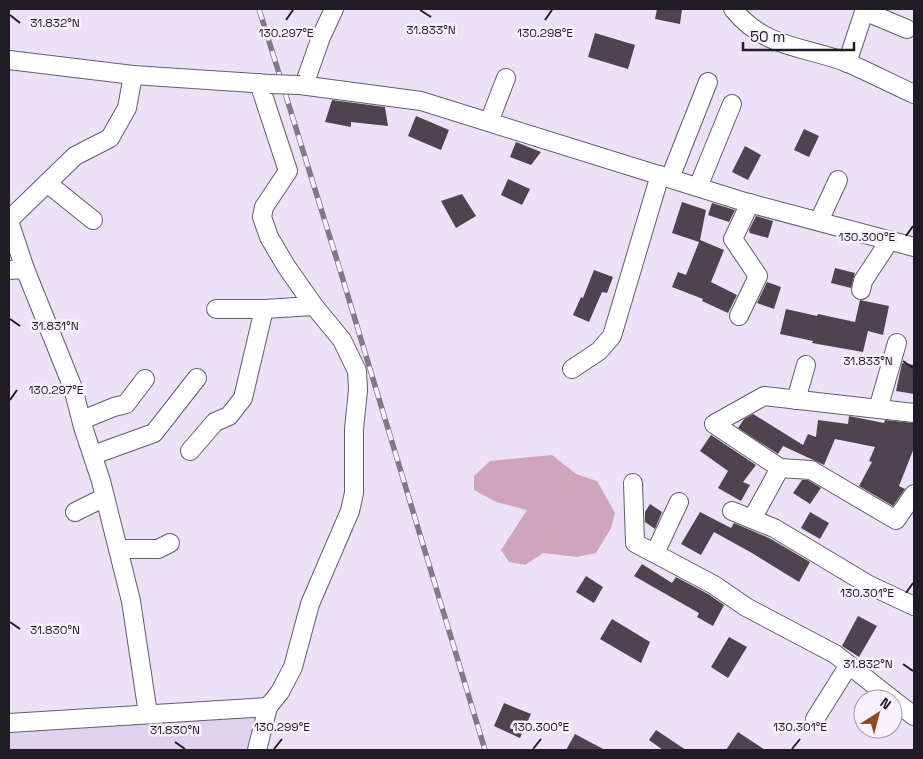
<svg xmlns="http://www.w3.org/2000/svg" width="923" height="759" viewBox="0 0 923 759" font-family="'Space Grotesk',sans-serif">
<rect width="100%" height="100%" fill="#ece1f7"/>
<path fill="#e0d2ee" d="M253,714L259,725L253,750H9V730Z"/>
<path fill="#cea5b9" d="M552,455L576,474L597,481L615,513L611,528L596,553L577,557L543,553L525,565L509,562L501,550L527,510L496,502L474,490V476L490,461Z"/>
<g fill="#514250">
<path d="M657,9H682L680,24L655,19Z"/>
<path d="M595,33L635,45L628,69L588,57Z"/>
<path d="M332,100L385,107L388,126L351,122V127L325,122Z"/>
<path d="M416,116L449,130L441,150L408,136Z"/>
<path d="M804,129L819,136L809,157L794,150Z"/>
<path d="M516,142L541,152L531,165L510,157Z"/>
<path d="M745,146L761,155L748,180L732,172Z"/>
<path d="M508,179L530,189L522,205L501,195Z"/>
<path d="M462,194L476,216L456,228L441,201Z"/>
<path d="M682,202L706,210L700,240L724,250L711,282L737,295L728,313L702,301L703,299L672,287L678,272L686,275L699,242L672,233Z"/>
<path d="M712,203L735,210L729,222L708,215Z"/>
<path d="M756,216L773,221L768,238L750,233L749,230Z"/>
<path d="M835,268L855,273L851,288L831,283Z"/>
<path d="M594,270L613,277L607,293L602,292L589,322L573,315L581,297L583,298Z"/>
<path d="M767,282L781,287L774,309L757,303Z"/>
<path d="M860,300L889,306L883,335L868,331L863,352L812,343L813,341L780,334L786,309L817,316L818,314L855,322Z"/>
<path d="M902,363L914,365V394L896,391Z"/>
<path d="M753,414L803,445L808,434L816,437L818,420L848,424L849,416L884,423L885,420L914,423V448L899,486L905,489L893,506L859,486L872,462L869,461L875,447L835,439L824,465L783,446L778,454L738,428L744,419Z"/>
<path d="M711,435L756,465L743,482L750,485L741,501L718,488L728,471L700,451Z"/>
<path d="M802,480H808L821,488L810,504L793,493Z"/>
<path d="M650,504L662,512L655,529L645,522V512Z"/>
<path d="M700,512L731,528L734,523L769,538L810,562L799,582L752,553L714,532L701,555L681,544Z"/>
<path d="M810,512L829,523L820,539L801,528Z"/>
<path d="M642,564L672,583L676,577L708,594L724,605L713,626L697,617L699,613L634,576Z"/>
<path d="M586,576L603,587L594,603L576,592Z"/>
<path d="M858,616L877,626L859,657L842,646Z"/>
<path d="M612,619L650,642L641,663L600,639Z"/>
<path d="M729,637L747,647L728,678L711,667Z"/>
<path d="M504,703L531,714L520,738L494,726Z"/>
<path d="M656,730L686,750H663L649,740Z"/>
<path d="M738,732L765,750H726Z"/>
<path d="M575,734L605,750H566Z"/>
</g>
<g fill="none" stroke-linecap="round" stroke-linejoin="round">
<defs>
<g id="minor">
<path d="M733,9C765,49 805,46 848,63C871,73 892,84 914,94"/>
<path d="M864,11L907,29"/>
<path d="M9,60L133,75L269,84"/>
<path d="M847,63L865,9"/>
<path d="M300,85L421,101L745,202L914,247"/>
<path d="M304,85L321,37L334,9"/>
<path d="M489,122L506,78"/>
<path d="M670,178L708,82"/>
<path d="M47,183L93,220"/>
<path d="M698,187L732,104"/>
<path d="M9,220L75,156L110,138L127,108L133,75"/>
<path d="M9,221L25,269L9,270"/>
<path d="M819,221L838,180"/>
<path d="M25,269L73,388L83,427L101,481L131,601L148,714"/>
<path d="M861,290L863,281L890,240"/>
<path d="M216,309H264L314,306"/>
<path d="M739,316L758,276L733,239L750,203"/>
<path d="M572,369L599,351L612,336L660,175"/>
<path d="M796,400L806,365"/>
<path d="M878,409L897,343"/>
<path d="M914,413L764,396L714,424L780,468L811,470L896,520L914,494"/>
<path d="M82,420L114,407L126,404L145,379"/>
<path d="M190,451L215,422L229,416L243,398L264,309"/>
<path d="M93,455L154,433L197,378"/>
<path d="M633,483L635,543L714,585L746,607L835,654L892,699"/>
<path d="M732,511L774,528L869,585L914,606"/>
<path d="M75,512L105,497"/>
<path d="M752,519L780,468"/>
<path d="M118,549H158L170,543"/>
<path d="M655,553L679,502"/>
<path d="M893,700L914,716"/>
<path d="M815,719L849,665"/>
<path d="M9,723L268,707"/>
<path d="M257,750L268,707L280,692L293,667L310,604L350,511L354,493V429L358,390L357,371L342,340L314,306L286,266L269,237L262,217L264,207L288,171L259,83"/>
</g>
</defs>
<use href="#minor" stroke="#645b6d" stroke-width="20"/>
<use href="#minor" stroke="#fff" stroke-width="18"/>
<defs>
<path id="rail" d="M259,9L341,273L485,750"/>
</defs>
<use href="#rail" stroke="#817988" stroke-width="5.5"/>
<use href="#rail" stroke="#f7f0fd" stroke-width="4" stroke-dasharray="11" stroke-linecap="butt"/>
<defs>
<path id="minor-bridge" d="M270,84L300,85"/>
</defs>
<use href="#minor-bridge" stroke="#645b6d" stroke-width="20" stroke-linecap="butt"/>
<use href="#minor-bridge" stroke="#fff" stroke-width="18"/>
</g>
<path fill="none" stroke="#201c24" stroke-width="2" d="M420,10L431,17M10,15L20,23M286,20L293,10M545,20L552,10M906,236L913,226M10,319L20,326M903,361L913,368M10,400L17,390M906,593L913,583M10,622L20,629M903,664L913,671M175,742L185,749M274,749L282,739M533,749L541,739M792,749L800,739"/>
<g font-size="12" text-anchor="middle" fill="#201c24" stroke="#f7f0fd" stroke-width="5" stroke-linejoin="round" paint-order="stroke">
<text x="55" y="27">31.832°N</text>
<text x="431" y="34">31.833°N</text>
<text x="286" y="37">130.297°E</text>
<text x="545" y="37">130.298°E</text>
<text x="867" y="241">130.300°E</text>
<text x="55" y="330">31.831°N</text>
<text x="868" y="365">31.833°N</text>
<text x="56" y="394">130.297°E</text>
<text x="867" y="597">130.301°E</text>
<text x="55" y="634">31.830°N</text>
<text x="868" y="668">31.832°N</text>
<text x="282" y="731">130.299°E</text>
<text x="541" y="731">130.300°E</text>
<text x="800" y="731">130.301°E</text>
<text x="175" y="734">31.830°N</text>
</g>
<rect width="923" height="759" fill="none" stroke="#201c24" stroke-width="20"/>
<g transform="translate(878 714) rotate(36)"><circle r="24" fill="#f7f0fd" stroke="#a19ba6"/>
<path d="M0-4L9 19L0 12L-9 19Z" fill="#8d481e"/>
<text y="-8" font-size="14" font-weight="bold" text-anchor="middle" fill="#201c24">N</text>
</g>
<path d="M743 42v8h111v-8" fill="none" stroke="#201c24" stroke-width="2.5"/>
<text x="750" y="42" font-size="15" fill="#201c24" stroke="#f7f0fd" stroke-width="4" paint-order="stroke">50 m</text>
</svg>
